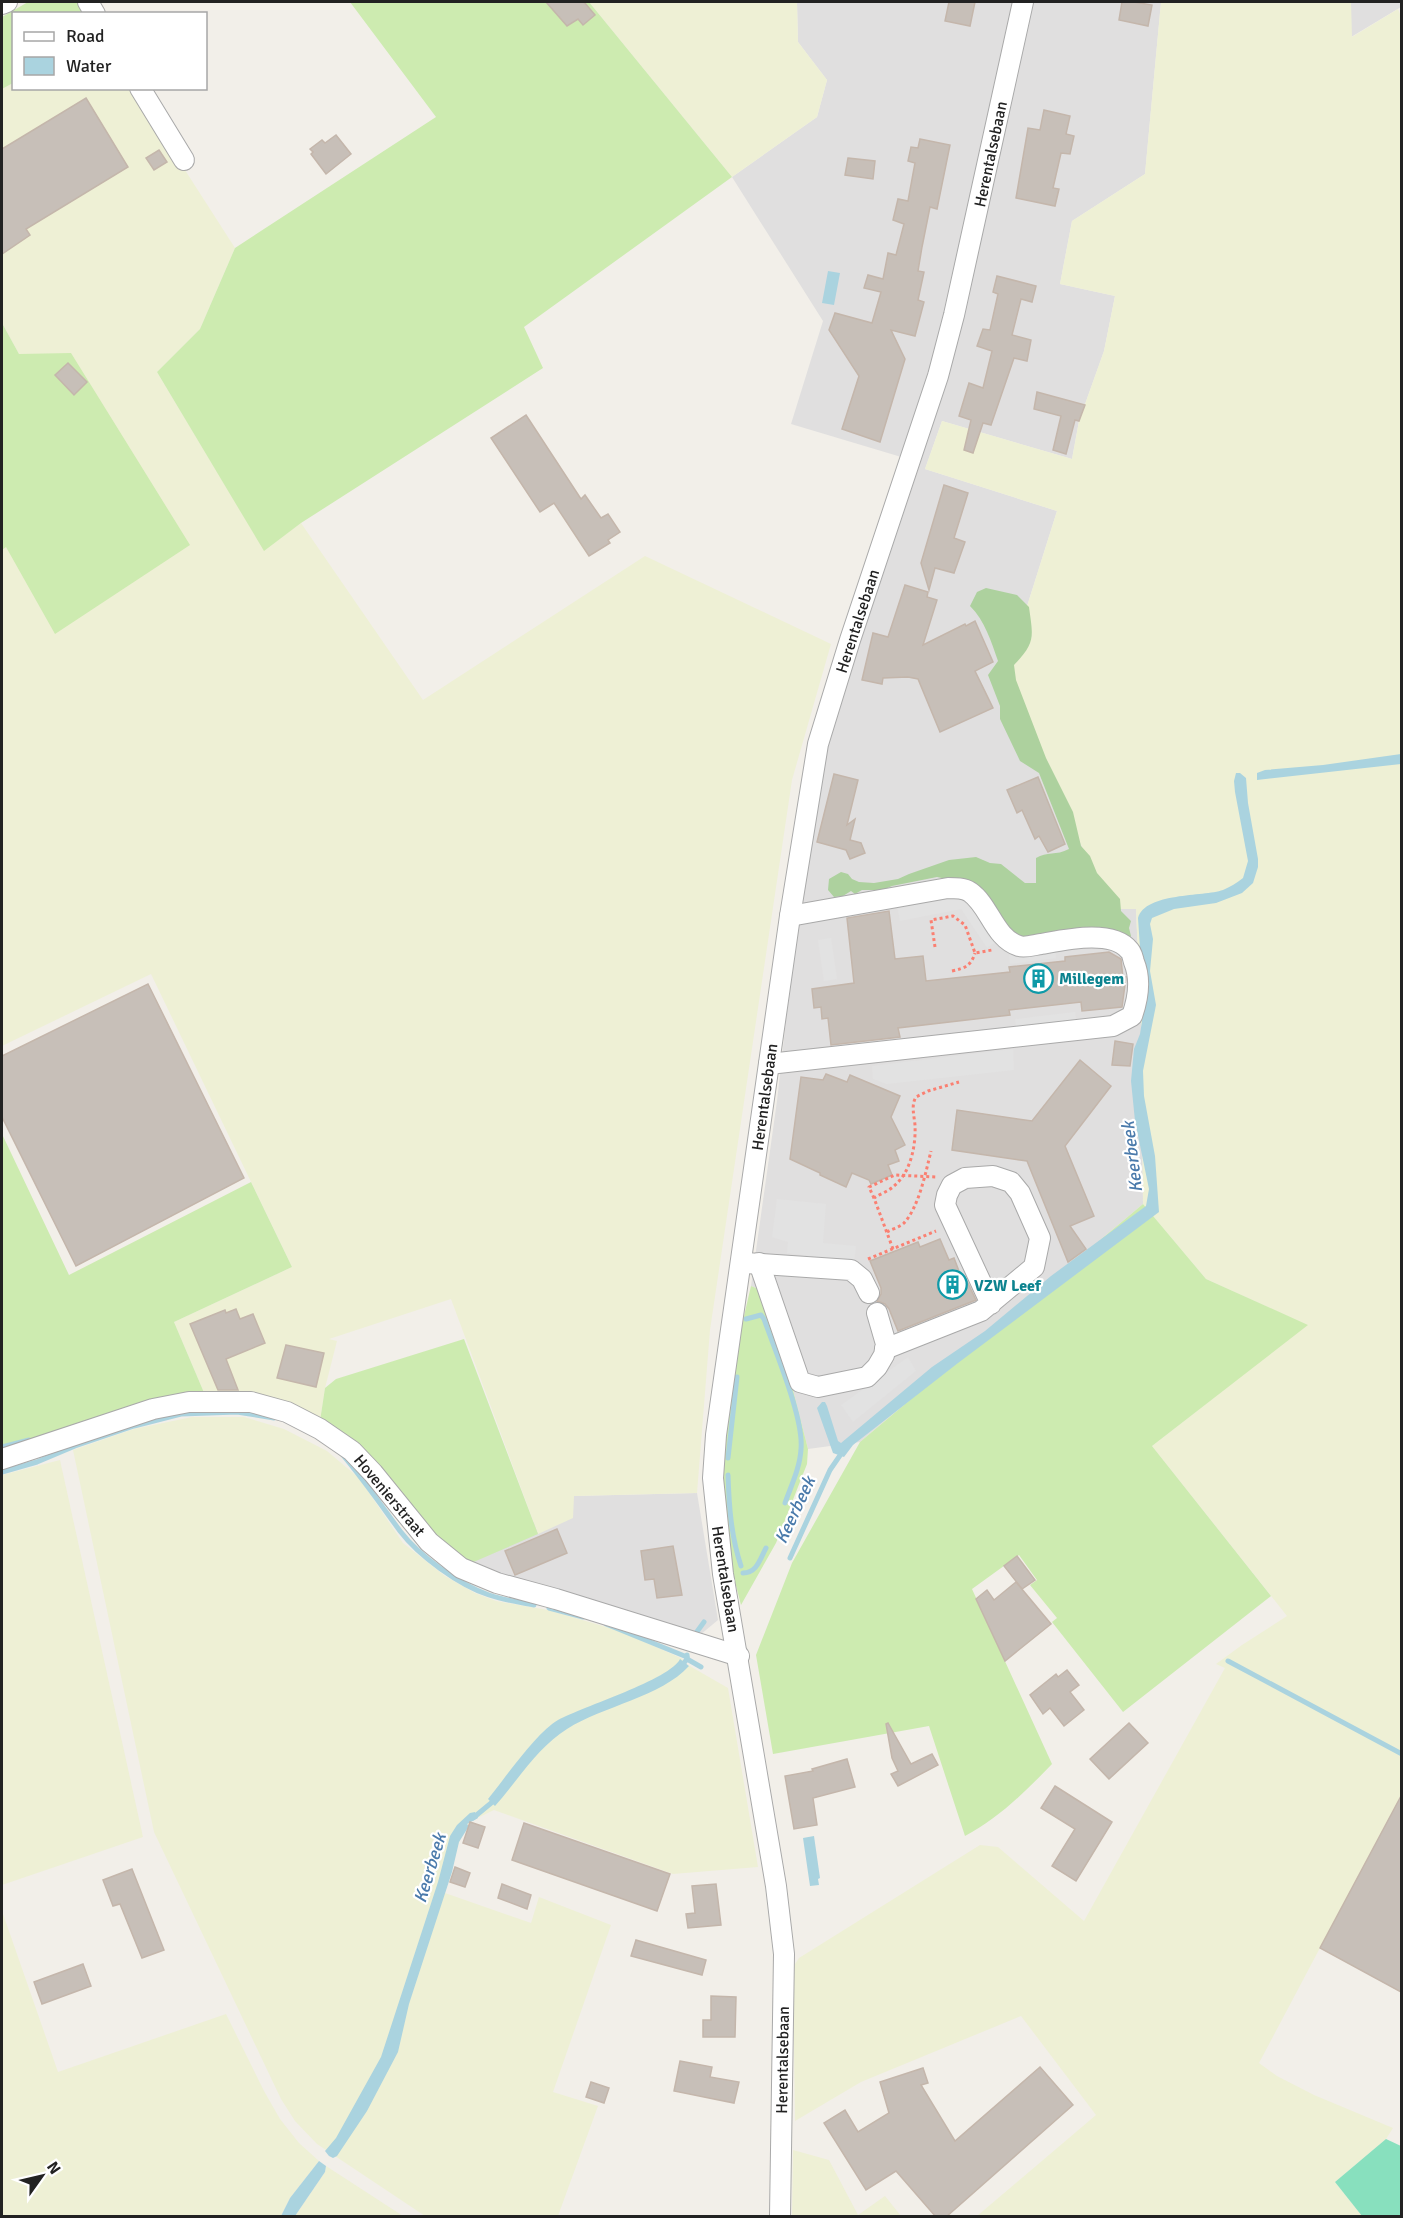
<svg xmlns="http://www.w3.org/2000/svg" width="1403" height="2218" viewBox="0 0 1403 2218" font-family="Signika,sans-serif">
<rect width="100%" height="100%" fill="#f2efe9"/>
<g fill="#e0dfdf">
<path d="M797,2H1161L1145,174L1072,221L1060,284L1115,296L1104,351L1079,421L1072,459L942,421L925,469L1057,511L1006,673L1136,909L1141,1025L1143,1204L860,1442L808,1449L792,1386L761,1290L751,1286L777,1101L802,877L824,746L918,462L791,424L823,321L732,177L817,117L827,80L798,42Z"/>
<path d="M1351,2H1401V7L1351,37Z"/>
<path d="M697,1493L718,1620L700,1635L469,1564L574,1496Z"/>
</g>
<g fill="#eef0d5">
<path d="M589,2H797L798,42L827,80L817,117L732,177Z"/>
<path d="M1161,2H1351L1352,37L1398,9L1402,19L1401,1795L1259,2063L1277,2076L1314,2095L1393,2128L1386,2139L1335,2182L1362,2216H977L1096,2115L1021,2016L861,2082L795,2121L793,1967L799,1958L980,1845L998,1847L1084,1921L1225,1668L1216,1664L1242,1645L1287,1616L1152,1446L1307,1325L1206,1279L1143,1204L1141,1025L1136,909H1109L1006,673L1057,511L925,469L942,421L1072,459L1079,421L1104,351L1115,296L1060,284L1072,221L1145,174Z"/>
<path d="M13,83L14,88L133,89L235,248L200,329L157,372L264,550L301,523L423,700L645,556L831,644L792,780L710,1330L697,1493L574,1496L573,1518L538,1534L451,1299L329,1339L337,1341L325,1388L320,1421L205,1395L174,1322L292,1267L151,974L2,1046V550L6,546L19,354L2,323V89Z"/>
<path d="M192,1417H244L284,1429L327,1451L359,1478L403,1543L445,1576L475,1593L496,1601L548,1610L620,1631L681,1658L688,1665L728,1688L758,1867L673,1874L494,1810L469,1822L459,1842L445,1893L531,1923L539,1897L611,1925L553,2092L598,2106L558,2216H425L317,2144L295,2121L281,2099L154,1832L73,1450L134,1429Z"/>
<path d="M60,1460L143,1837L2,1885V1475Z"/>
<path d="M2,1911L58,2072L226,2014L264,2091L280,2119L299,2143L319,2161L290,2198L281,2216H2Z"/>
<path d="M793,2150L829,2160L858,2215L885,2196L901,2216H792Z"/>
<path d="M326,2166L403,2216H295L325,2172Z"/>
</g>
<g fill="#cdebb0">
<path d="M28,2H80L87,13L14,14L13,83L2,89V17Z"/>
<path d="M350,2H589L732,177L524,327L543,368L301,523L264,551L157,372L200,329L235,248L436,117Z"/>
<path d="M2,323L19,354L71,353L190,545L55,634L6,547L2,550Z"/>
<path d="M2,1134L69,1275L251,1182L292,1267L174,1322L205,1395L2,1447Z"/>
<path d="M1143,1204L1206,1279L1308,1325L1152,1446L1271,1596L1123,1712L1052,1622L1057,1618L1030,1585L1037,1580L1019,1555L972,1589L1052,1764C1026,1791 998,1819 965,1836L929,1726L773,1754L756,1655L792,1563L860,1442Z"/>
<path d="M751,1286L761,1290L792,1386L808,1449L807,1464L776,1543L741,1605C737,1589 732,1572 729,1556C714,1466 730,1374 751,1286Z"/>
<path d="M464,1339L538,1534L469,1564L428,1531L371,1456L347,1435L320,1421L325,1388L336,1379Z"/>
</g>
<path fill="#add19e" d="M986,588L1017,595L1029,607C1033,637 1036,642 1014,665L1016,680L1046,758L1073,812L1081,846L1090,856L1097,873L1120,899L1121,911L1131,921L1129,928L1131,936L1126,941L1017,939L982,891L973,882L962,878L951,880L937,877L892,886L883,890H862L855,894L851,891L843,896L834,897L828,890L829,879L841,872L848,874L852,879L859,882L874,883L898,879L909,874L949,860L976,857L990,863L1001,864L1025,883H1036V858C1047,851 1056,856 1069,849L1039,773L1020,761L1000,719V706L988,675L998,661C991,641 985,621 970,606L977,592Z"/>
<path fill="#88e0be" d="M1386,2139L1401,2146V2216H1362L1335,2182Z"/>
<g fill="#e2e2e2">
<path d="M960,893L999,940L987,948L961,909L900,921L897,905Z"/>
<path d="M831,938L837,979L824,981L818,940Z"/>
<path d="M1055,947L1056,958L1010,964L1009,953Z"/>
<path d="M1075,1012L1077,1025L1017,1032L1015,1019Z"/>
<path d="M1013,1049L1014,1070L887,1084L873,1079L872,1066Z"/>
<path d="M777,1199L826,1204L823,1243L856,1246L854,1262L787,1253L788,1242L772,1237Z"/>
<path d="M908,1357L916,1371L853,1422L841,1405Z"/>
</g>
<g fill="#aad3df">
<path d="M828,271L840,273L834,305L822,303Z"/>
<path d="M1401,754V764L1257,780V773L1265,770L1323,765Z"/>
<path d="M1236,773H1240L1246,778L1248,803L1258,859V867L1253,883L1242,893L1216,903L1174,909L1152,918L1150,924L1153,939L1150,971L1156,1005L1143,1071L1144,1096L1155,1156L1159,1212L958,1363L853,1445L844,1457L833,1453L817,1408L822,1402H825L827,1406L838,1441L841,1443L932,1367L985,1331L1051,1276L1146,1206L1149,1189L1135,1121L1131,1081L1134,1049L1140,1034L1144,1008L1138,918C1146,892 1203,897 1223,890C1230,887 1237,883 1243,878L1248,861L1235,792L1234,781Z"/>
<path d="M680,1659L689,1666C661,1697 603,1706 567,1729C538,1747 518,1780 495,1806L488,1799C505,1778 537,1732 558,1720C582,1707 671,1679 680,1659Z"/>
<path d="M475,1812L478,1818L467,1824L469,1826L459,1842L452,1872L409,2004L398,2052L367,2111L337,2156L333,2158L329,2156L325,2151L336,2138L381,2057L438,1882L450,1836L457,1825L470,1813Z"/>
<path d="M814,1836L820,1878L818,1879L819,1885L810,1886L803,1838Z"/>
<path d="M319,2161L326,2166L325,2172L295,2216H281L290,2198Z"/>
</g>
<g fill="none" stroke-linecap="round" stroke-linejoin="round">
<g stroke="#aad3df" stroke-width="5">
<path d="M746,1319L761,1315L764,1319C775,1351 804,1418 801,1449C800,1468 791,1486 785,1503"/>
<path d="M2,1447L29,1440"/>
<path d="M342,1454C363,1479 381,1505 400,1531C419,1556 459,1585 489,1595C503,1600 519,1602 534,1605"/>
<path d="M728,1458L737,1377"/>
<path d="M2,1472L37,1462L75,1446L134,1426L181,1414L237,1412L274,1418"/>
<path d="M728,1475C729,1506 731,1536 741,1566"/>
<path d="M790,1558L830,1470L843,1451"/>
<path d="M743,1573C757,1573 760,1559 766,1548"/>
<path d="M549,1608L583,1617"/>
<path d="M606,1624L687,1657"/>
<path d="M696,1633L704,1622"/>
<path d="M687,1659L701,1667"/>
<path d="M1228,1661L1402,1754"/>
<path d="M680,1668L687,1659V1655"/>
<path d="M473,1818L496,1799"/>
</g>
</g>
<g fill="#c7bfb8" stroke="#c4b6ab" stroke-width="1.5">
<path d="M546,2H584L595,15L583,25L578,19L567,26Z"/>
<path d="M949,2H975L970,26L945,21Z"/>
<path d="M1122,2H1134L1152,5L1148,26L1119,20Z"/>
<path d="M86,98L128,167L26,229L30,235L2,254V149Z"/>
<path d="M1044,110L1070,116L1066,134L1074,136L1070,154L1061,153L1053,188L1059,189L1055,206L1016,198L1028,128L1040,130Z"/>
<path d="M336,135L351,154L326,174L311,154L313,152L310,149L322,140L325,143Z"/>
<path d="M920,139L950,145L937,209L930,207L922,247L918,271L924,272L918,300L924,302L915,336L891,330L905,359L880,442L842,429L859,376L829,330L835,313L872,323L881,292L864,288L868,275L883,279L888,253L896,255L904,224L893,220L898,199L908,201L915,163L908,161L911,147L918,148Z"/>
<path d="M159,150L167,162L154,170L146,158Z"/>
<path d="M848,158L875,161L873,179L845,175Z"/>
<path d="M997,276L1036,286L1032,302L1021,299L1012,335L1031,340L1027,361L1014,358L991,425L983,423L973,453L964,450L971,420L959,416L969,383L983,388L992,351L977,346L983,329L990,330L998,294L993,292Z"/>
<path d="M68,363L87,382L74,395L55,375Z"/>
<path d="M1037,392L1085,405L1079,421L1075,420L1066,454L1053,450L1061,416L1034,409Z"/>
<path d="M526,415L581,499L585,495L601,518L608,514L620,532L608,540L610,543L589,556L554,503L540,512L491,438Z"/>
<path d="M944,485L968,493L954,538L965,542L954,573L935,568L929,590L921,563Z"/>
<path d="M905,585L928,592L927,597L937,600L923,645L965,624L966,626L975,621L993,662L975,671L993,708L940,732L918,679L908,677L883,678L882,684L862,680L873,633L888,637Z"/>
<path d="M834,774L858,780L847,825L855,819L850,840L861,843L865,853L850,859L846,850L817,842Z"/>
<path d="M1038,777L1065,844L1048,852L1039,836L1035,839L1022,810L1017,813L1007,790Z"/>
<path d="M889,911L895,959L923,956L926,981L1010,972L1009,967L1065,961V957L1109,952L1121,959L1123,978L1126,977L1122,1007L1082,1011L1081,1002L1009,1010L1010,1015L898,1028L900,1037L831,1045L828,1018L822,1019L821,1007L814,1008L812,989L854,983L847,918Z"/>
<path d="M148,984L244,1178L76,1266L2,1117V1056Z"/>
<path d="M1115,1041L1133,1044L1130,1066L1112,1065Z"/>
<path d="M1080,1060L1111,1086L1065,1146L1094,1216L1070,1226L1086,1249L1068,1262L1027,1161L952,1150L957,1110L1032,1121Z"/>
<path d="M826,1074L847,1082L850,1075L900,1096L891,1117L905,1145L895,1150L899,1161L888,1165L892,1175L871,1184L869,1180L852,1173L846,1187L820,1175V1173L790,1159L801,1077L823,1080Z"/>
<path d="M940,1239L949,1260L954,1258L962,1279L965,1277L976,1300L898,1331L889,1309L885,1304L877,1301L881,1294V1288L870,1261L918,1242L920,1247Z"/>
<path d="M236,1309L240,1319L253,1314L265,1343L226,1359L238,1390H218L190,1324L225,1310L226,1313Z"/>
<path d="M286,1345L324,1353L316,1387L277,1378Z"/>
<path d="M557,1529L567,1553L515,1575L505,1551Z"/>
<path d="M673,1546L682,1595L657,1598L654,1579L645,1580L641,1551Z"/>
<path d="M1017,1556L1035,1580L1022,1589L1004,1566Z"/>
<path d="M1016,1582L1051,1624L1005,1661L976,1599L987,1590L994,1600Z"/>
<path d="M1067,1670L1079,1685L1070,1692L1084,1710L1064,1726L1050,1708L1043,1714L1030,1695L1056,1674L1058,1677Z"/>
<path d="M888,1723L911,1764L932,1754L938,1765L898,1786L891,1774L898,1771L892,1758L886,1724Z"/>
<path d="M1129,1723L1148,1743L1109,1779L1090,1759Z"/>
<path d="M847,1759L855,1787L813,1798L817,1825L794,1829L785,1776L813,1771L812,1769Z"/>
<path d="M1055,1786L1112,1822L1076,1881L1052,1866L1075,1829L1041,1808Z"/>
<path d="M1401,1796V1992L1320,1948Z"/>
<path d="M470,1822L485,1827L478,1848L463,1843Z"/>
<path d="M524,1823L670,1874L657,1911L512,1860Z"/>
<path d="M455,1867L470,1873L465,1887L450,1882Z"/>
<path d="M132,1869L164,1950L142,1958L120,1904L113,1906L103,1880Z"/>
<path d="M502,1884L531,1895L527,1909L498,1898Z"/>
<path d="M716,1884L721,1925L688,1928L686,1914L695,1913L692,1886Z"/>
<path d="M636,1940L706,1960L702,1975L631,1956Z"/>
<path d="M83,1964L91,1986L42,2004L34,1982Z"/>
<path d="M711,1996L736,1997L735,2037H703V2020H711Z"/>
<path d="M680,2061L712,2067L710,2077L739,2082L734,2103L674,2091Z"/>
<path d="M1040,2067L1073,2105L946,2217H936L896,2171L866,2190L824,2123L845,2110L858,2132L889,2113L880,2082L923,2068L928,2083L921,2085L955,2141Z"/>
<path d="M591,2082L609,2088L604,2103L586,2097Z"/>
</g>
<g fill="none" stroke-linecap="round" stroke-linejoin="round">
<defs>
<g id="minor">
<path d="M88,2L95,14"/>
<path d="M2,4L7,2"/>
<path d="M140,88L184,160"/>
<path d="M769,1064L1113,1026L1132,1016C1138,999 1141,979 1134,962C1133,959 1132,952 1129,950C1112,929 1064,940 1041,944C1034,945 1025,948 1019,946C994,938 990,906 970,892C964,888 955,888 948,888L790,916"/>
<path d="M746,1263L851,1270L862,1279L869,1293"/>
<path d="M759,1263L800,1382L818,1387L867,1377L877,1367L884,1355L886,1344L877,1313"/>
<path d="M885,1349L981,1311L1034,1267L1040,1238L1020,1193L1011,1182L993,1176L965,1178L952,1185L947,1195L945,1205L991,1304"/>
<path d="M2,1459L153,1409L189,1402H251L287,1412L320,1429L352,1451L373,1473L429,1542L461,1568L497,1583L556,1599L739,1656"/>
<path d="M780,2216L784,1954L776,1886L723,1574L713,1478L716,1435L790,916L818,744L850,640L938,376L954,315L1023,2"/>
</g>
</defs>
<use href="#minor" stroke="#a9a9a9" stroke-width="22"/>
<g stroke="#fa8072" stroke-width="3" stroke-dasharray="3 3" stroke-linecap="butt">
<path d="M935,947L931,920L953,916L965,925L975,953L992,950"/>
<path d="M952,971C965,968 971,966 975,953"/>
<path d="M874,1198L869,1187L895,1175L936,1177"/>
<path d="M887,1232C892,1229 900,1227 904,1223C919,1207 926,1171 931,1151"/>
<path d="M893,1249L874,1198C880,1194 889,1191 894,1186C911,1172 916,1145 915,1125C914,1115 911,1105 916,1097L928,1091L959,1082"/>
<path d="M868,1259L936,1231"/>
</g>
<use href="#minor" stroke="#fff" stroke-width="20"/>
</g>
<defs>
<symbol id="building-ring" viewBox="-11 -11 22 22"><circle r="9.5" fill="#fff" stroke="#0f9aa8" stroke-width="1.5"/><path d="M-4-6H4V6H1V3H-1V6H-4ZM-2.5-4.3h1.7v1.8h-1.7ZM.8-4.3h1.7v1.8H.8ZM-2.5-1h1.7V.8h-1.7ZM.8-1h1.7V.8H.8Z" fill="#0f9aa8"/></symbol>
</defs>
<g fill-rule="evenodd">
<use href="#building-ring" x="1022" y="962" width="33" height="33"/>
<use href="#building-ring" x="936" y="1268" width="33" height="33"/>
</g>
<g text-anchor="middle" stroke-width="4.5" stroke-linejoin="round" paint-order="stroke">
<g font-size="16" fill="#222" stroke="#fff">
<text transform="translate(990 154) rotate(-78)" y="6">Herentalsebaan</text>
<text transform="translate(857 621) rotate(-72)" y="6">Herentalsebaan</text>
<text transform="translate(764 1097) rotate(-82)" y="6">Herentalsebaan</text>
<text transform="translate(390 1495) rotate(50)" y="6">Hovenierstraat</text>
<text transform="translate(726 1579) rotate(81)" y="6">Herentalsebaan</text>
<text transform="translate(782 2060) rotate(-89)" y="6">Herentalsebaan</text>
</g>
<g font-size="16" font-weight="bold" fill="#0d838f" stroke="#fff" text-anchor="start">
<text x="1059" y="984">Millegem</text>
<text x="974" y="1291">VZW Leef</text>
</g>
<g font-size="18" font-style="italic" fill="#4a7aab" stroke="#fff">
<text transform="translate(1132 1157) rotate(-97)" y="6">Keerbeek</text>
<text transform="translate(795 1510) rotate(-65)" y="6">Keerbeek</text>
<text transform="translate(430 1868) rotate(-73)" y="6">Keerbeek</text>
</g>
</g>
<rect width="1403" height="2218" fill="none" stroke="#222222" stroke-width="6"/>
<rect x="12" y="12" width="195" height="78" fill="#ffffff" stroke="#a7a7a7" stroke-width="1.5"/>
<rect x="24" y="32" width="30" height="9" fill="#ffffff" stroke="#a7a7a7" stroke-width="1.5"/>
<text x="66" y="42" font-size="18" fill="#222222">Road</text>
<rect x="24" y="57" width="30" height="18" fill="#aad3df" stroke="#a7a7a7" stroke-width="1.5"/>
<text x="66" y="72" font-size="18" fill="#222222">Water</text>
<g transform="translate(42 2176) rotate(56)" stroke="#ffffff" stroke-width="4.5" paint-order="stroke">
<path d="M0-4.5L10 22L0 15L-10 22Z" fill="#222222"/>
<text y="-9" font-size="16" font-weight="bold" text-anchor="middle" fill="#222222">N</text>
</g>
</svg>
